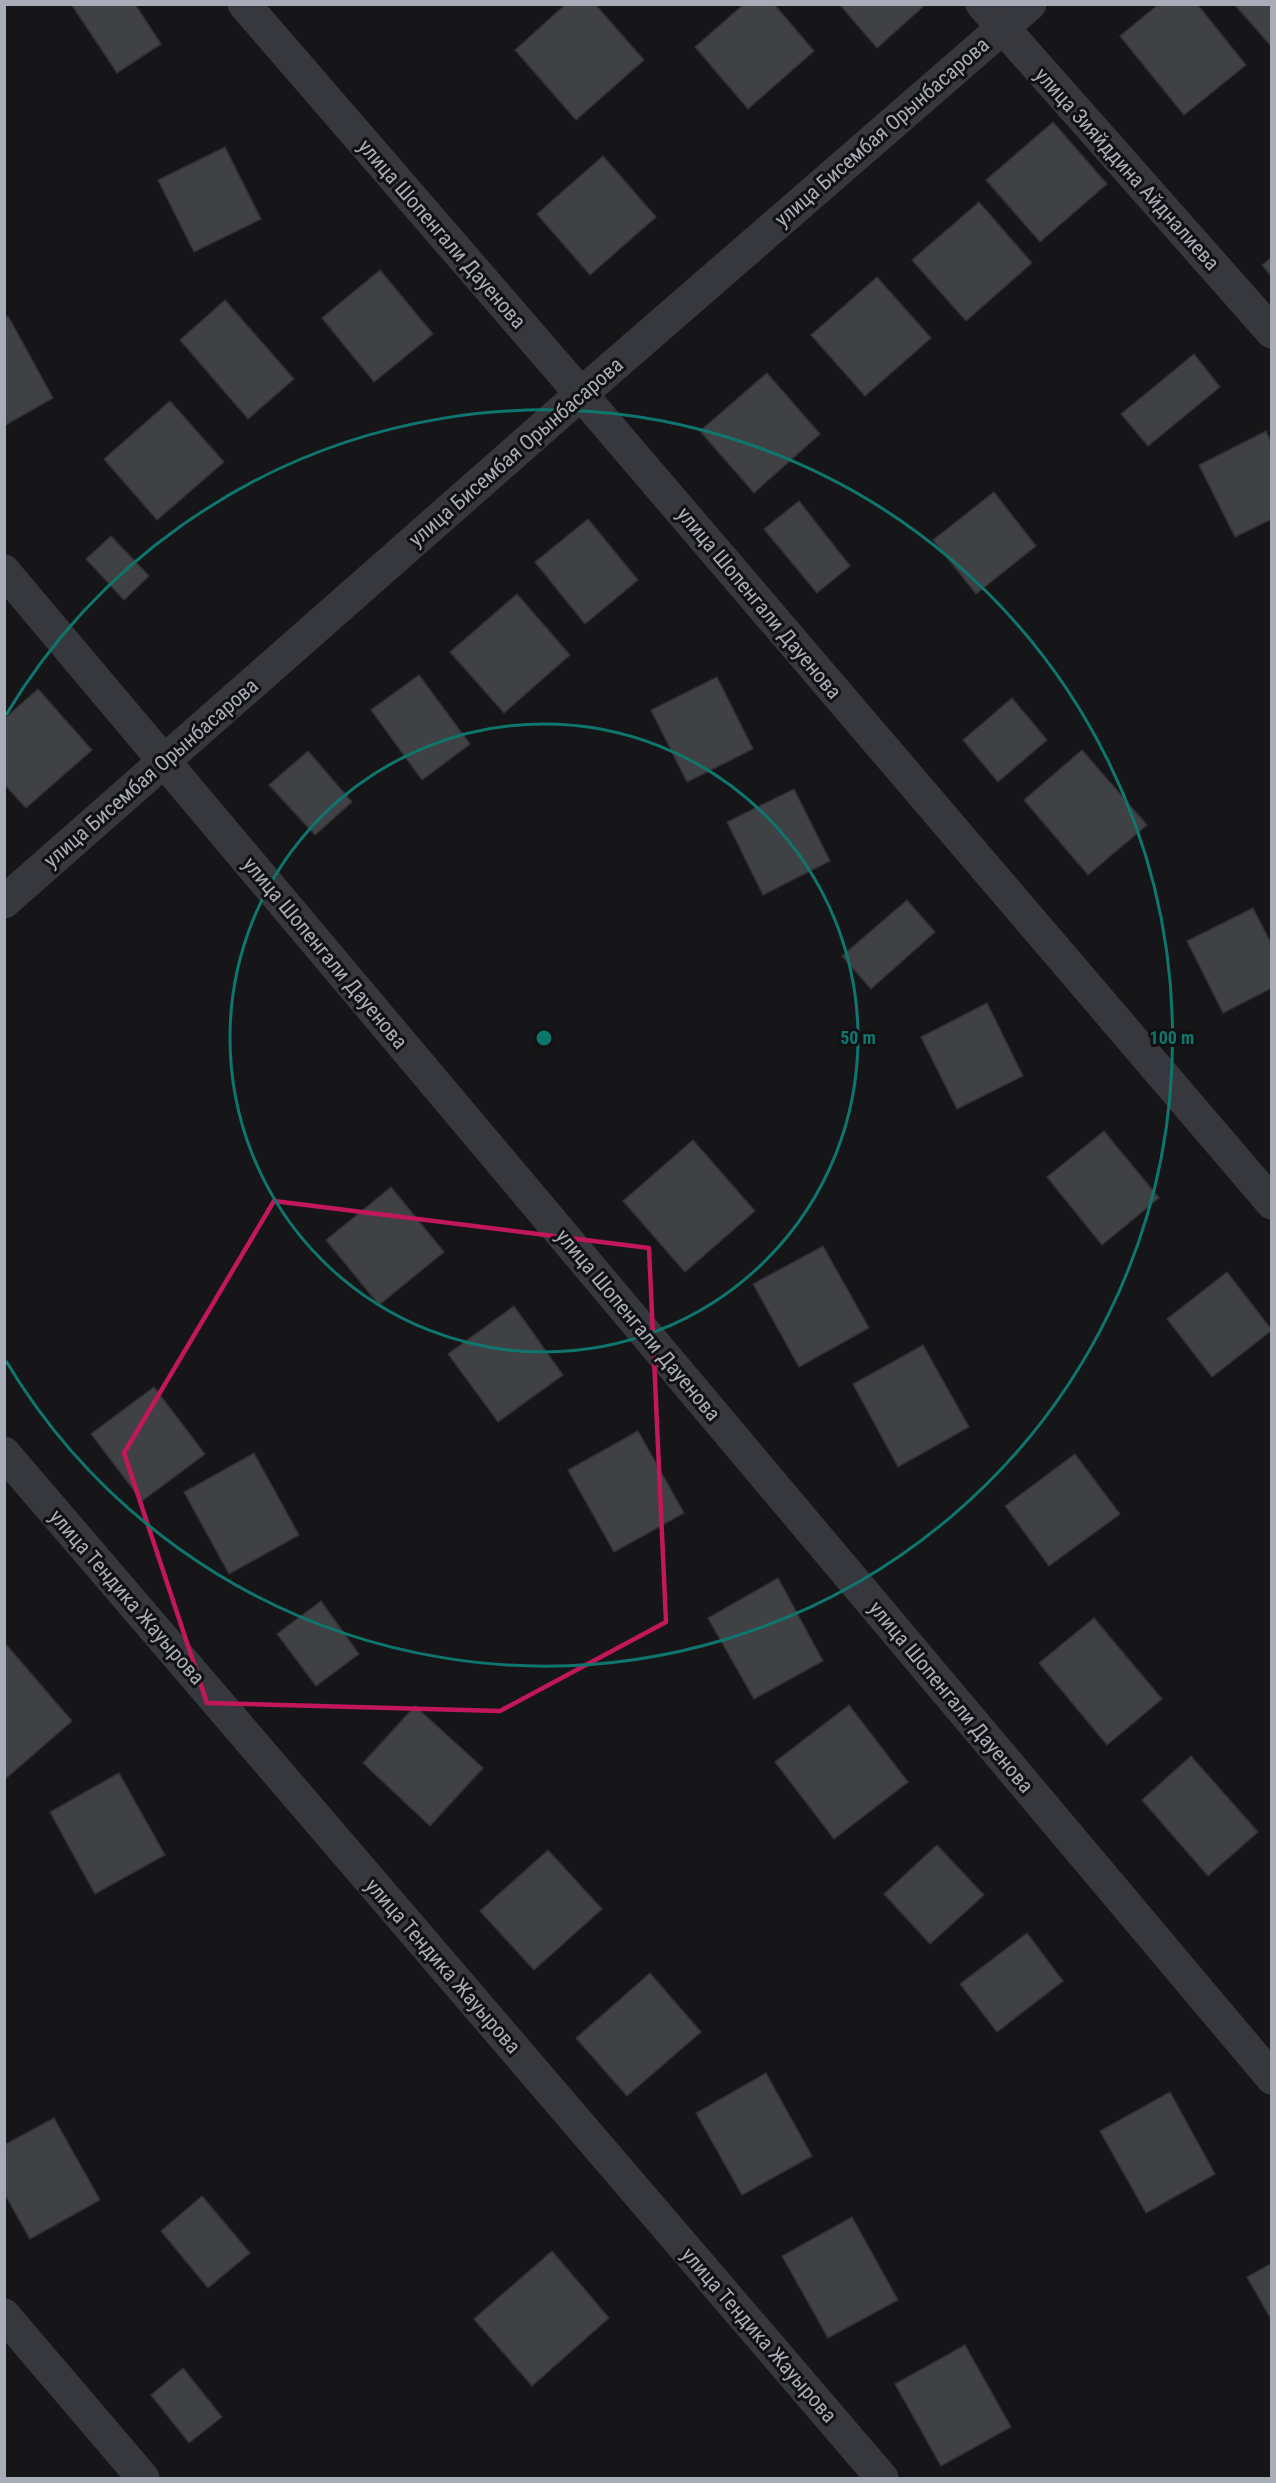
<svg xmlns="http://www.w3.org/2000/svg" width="1276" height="2483" viewBox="0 0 1276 2483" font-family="'Roboto Condensed',sans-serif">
<rect width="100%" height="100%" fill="#161618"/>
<g fill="#404145" stroke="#303034" stroke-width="1.5">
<path d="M71,4H135L161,44L117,73Z"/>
<path d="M566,4H595L644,60L576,120L515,50Z"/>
<path d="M744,4H774L814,51L748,109L695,47Z"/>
<path d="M839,4H926L877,48Z"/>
<path d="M1159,4H1197L1246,65L1184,115L1120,36Z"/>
<path d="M1234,4H1272V47Z"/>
<path d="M1053,122L1107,184L1040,242L986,180Z"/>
<path d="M225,147L261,219L194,252L158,180Z"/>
<path d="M603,156L656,217L590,275L537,214Z"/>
<path d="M979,202L1032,263L966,321L912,260Z"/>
<path d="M1272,257V277L1262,265Z"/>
<path d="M380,270L433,334L374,382L322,318Z"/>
<path d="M877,277L931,338L865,396L811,335Z"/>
<path d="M225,300L294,379L248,419L180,340Z"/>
<path d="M8,316L53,398L4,426V318Z"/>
<path d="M1194,354L1220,387L1148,446L1121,414Z"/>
<path d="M767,373L820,434L754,493L700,431Z"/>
<path d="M170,401L224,462L157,520L104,459Z"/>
<path d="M1266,431L1272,443V519L1235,537L1199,465Z"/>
<path d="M994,492L1036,546L976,594L933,540Z"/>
<path d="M799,501L850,566L817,593L764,529Z"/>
<path d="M588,519L638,580L585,624L535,562Z"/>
<path d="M111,536L149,576L124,600L86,559Z"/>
<path d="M517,594L570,655L504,713L450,652Z"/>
<path d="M419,675L470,744L422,780L371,710Z"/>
<path d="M717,677L753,749L687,782L651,710Z"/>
<path d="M38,689L92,750L26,808L4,784V719Z"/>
<path d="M1012,698L1047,740L998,782L963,740Z"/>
<path d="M1082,750L1147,825L1088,875L1024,800Z"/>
<path d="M308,751L352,802L315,835L269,785Z"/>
<path d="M794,789L830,861L763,895L727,822Z"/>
<path d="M907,900L935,932L871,989L842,956Z"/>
<path d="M1253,908L1272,945V988L1223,1013L1187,941Z"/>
<path d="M987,1003L1023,1076L957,1109L921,1037Z"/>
<path d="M1104,1131L1159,1198L1102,1245L1047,1177Z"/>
<path d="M693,1140L755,1211L685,1272L623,1201Z"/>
<path d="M391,1187L444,1252L379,1305L326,1240Z"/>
<path d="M823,1246L869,1328L799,1367L753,1284Z"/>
<path d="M1227,1272L1272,1330L1212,1377L1167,1319Z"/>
<path d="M514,1306L563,1375L498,1422L448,1354Z"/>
<path d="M923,1345L969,1427L898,1467L853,1384Z"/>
<path d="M154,1387L205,1454L142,1501L91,1434Z"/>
<path d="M638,1431L684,1513L614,1552L568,1470Z"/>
<path d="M254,1453L299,1535L229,1574L184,1492Z"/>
<path d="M1075,1454L1120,1514L1049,1566L1005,1506Z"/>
<path d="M778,1578L823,1661L754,1699L708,1618Z"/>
<path d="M321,1601L359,1654L316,1686L277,1634Z"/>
<path d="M1094,1618L1162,1699L1107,1745L1039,1663Z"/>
<path d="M4,1642L72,1721L4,1780Z"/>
<path d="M849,1705L908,1782L834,1839L775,1762Z"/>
<path d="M415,1706L483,1768L430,1826L363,1763Z"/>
<path d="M1191,1756L1258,1832L1208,1876L1142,1800Z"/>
<path d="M119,1773L165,1855L95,1894L50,1812Z"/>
<path d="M937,1845L984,1895L930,1944L884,1894Z"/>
<path d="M548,1850L602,1909L534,1970L480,1911Z"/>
<path d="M1027,1933L1063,1981L997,2032L960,1984Z"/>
<path d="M650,1973L701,2032L627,2096L576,2038Z"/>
<path d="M766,2073L812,2156L742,2195L696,2113Z"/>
<path d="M1170,2092L1215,2174L1146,2213L1100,2131Z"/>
<path d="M54,2118L100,2200L30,2239L4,2193V2145Z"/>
<path d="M202,2196L250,2253L208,2288L161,2231Z"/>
<path d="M852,2217L898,2300L828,2338L782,2256Z"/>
<path d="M552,2251L609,2318L532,2386L474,2319Z"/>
<path d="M1272,2263V2321L1247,2277Z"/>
<path d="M965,2345L1011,2427L941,2466L895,2384Z"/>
<path d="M183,2368L222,2417L189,2443L151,2395Z"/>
</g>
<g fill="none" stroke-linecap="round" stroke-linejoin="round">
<g stroke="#37383d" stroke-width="33">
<path d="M244,4L581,394L1272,1203"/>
<path d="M982,4L1272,332"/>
<path d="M4,571L1272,2078"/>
<path d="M4,902L581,394L1030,4"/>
<path d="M4,1453L882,2478"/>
<path d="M4,2315L143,2478"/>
</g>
</g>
<path fill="none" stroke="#c2185b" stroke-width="4.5" stroke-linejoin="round" d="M274,1201L649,1248L666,1622L500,1711L207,1703L124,1453Z"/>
<g fill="none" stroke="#0f766e" stroke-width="3">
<circle cx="544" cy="1038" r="314"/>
<path d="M6 715A628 628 0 1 1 6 1361"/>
</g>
<g text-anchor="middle" stroke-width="6" stroke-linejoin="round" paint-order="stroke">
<g font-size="21" fill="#a8adb8" stroke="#111113">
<text transform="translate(882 132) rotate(-41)" y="7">улица Бисембая Орынбасарова</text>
<text transform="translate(1127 169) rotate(48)" y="7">улица Зияйддина Айдналиева</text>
<text transform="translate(442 234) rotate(49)" y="7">улица Шопенгали Дауенова</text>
<text transform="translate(516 452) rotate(-41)" y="7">улица Бисембая Орынбасарова</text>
<text transform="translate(759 603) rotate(50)" y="7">улица Шопенгали Дауенова</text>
<text transform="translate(151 773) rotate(-41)" y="7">улица Бисембая Орынбасарова</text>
<text transform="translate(325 953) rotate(50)" y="7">улица Шопенгали Дауенова</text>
<text transform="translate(638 1325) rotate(50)" y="7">улица Шопенгали Дауенова</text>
<text transform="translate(127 1597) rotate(49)" y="7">улица Тендика Жауырова</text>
<text transform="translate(951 1697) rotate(50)" y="7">улица Шопенгали Дауенова</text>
<text transform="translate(443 1966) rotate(49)" y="7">улица Тендика Жауырова</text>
<text transform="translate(759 2335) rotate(49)" y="7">улица Тендика Жауырова</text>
</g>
</g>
<circle cx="544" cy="1038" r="9" fill="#0f766e" stroke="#111113" stroke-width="3"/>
<g font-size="18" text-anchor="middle" font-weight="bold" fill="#0f766e" stroke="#111113" stroke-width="6" stroke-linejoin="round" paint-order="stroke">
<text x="858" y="1044">50 m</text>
<text x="1172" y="1044">100 m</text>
</g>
<rect width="1276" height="2483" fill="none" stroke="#a8adb8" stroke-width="12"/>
</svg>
